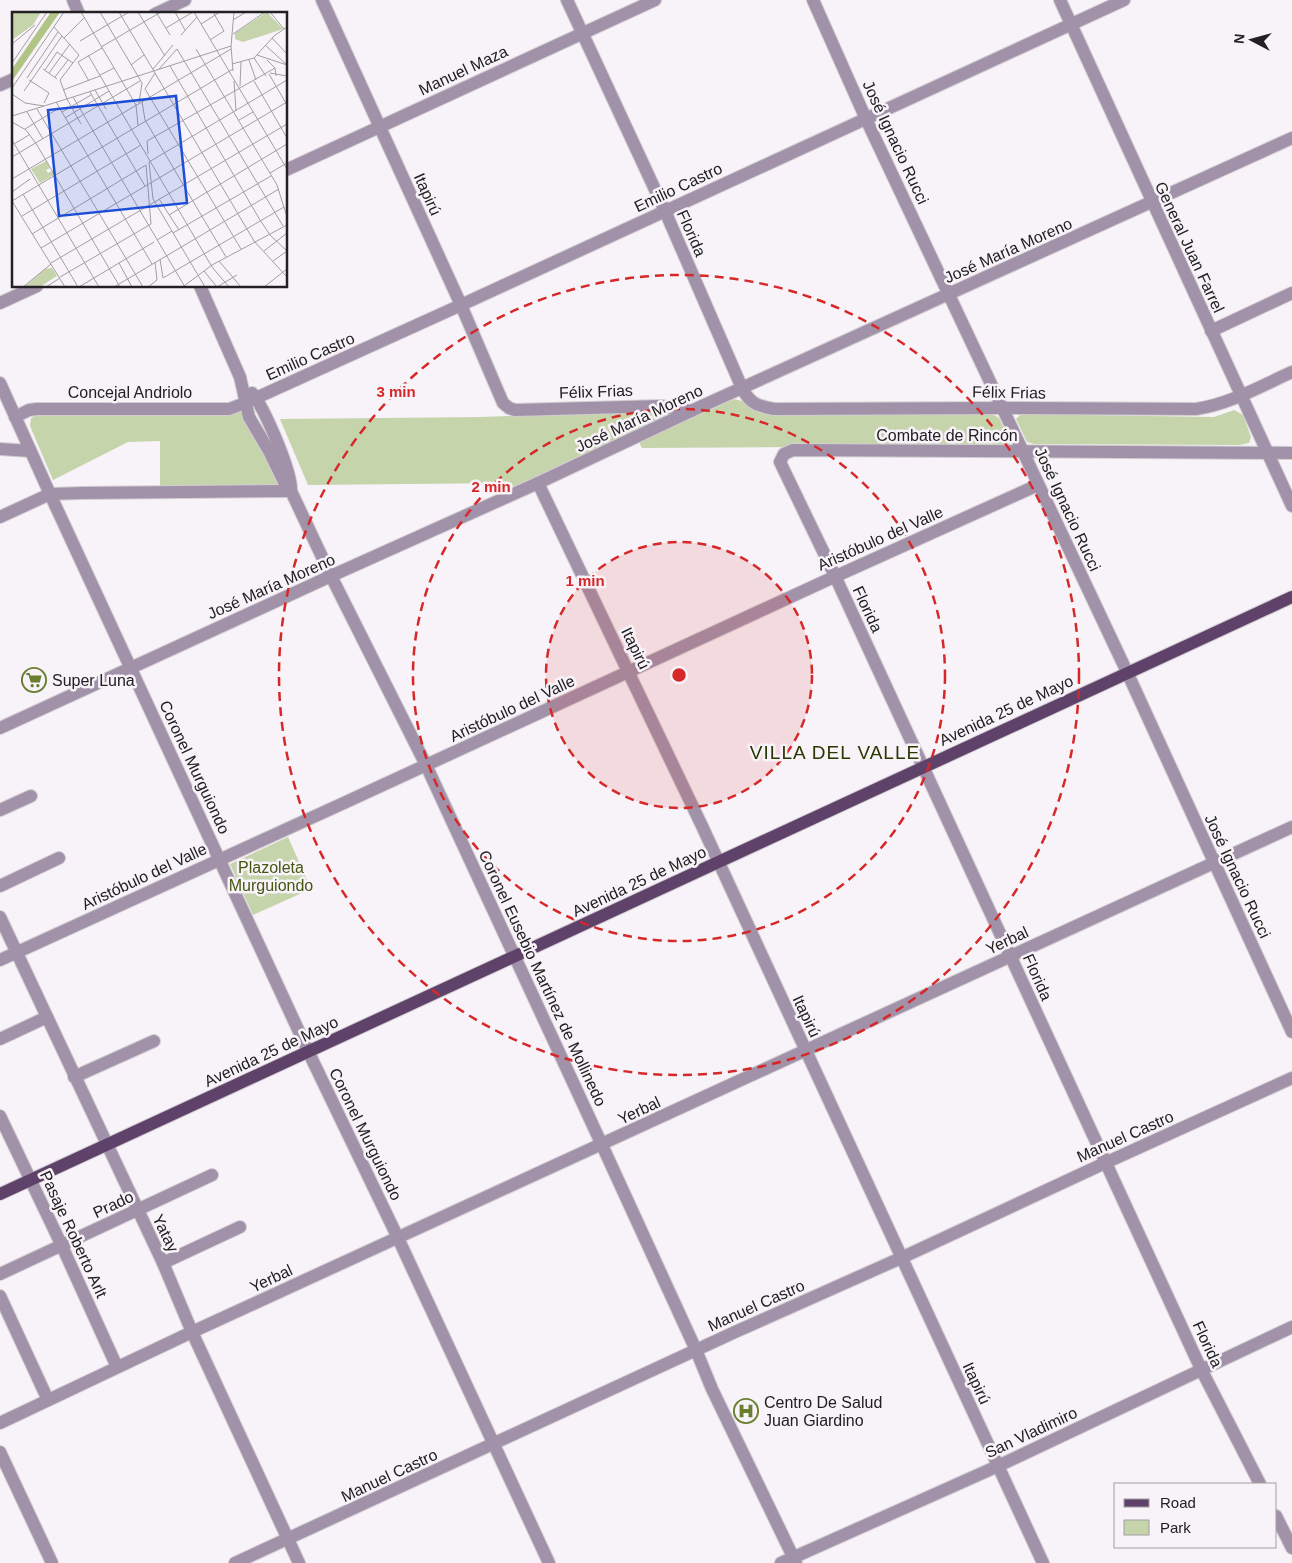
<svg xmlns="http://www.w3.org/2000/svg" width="1292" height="1563" viewBox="0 0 1292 1563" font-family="Arial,sans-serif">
<rect width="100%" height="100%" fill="#f7f3f8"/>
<g fill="#c6d4ac">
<path d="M734,399L742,401L754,408L992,414L999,418L1011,443L1007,446L642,448L639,442Z"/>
<path d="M1234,410L1243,415L1251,437L1249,443L1240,445L1034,444L1027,442L1016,419L1021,414L1214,417Z"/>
<path d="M243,411L246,419L282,490L160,489V441L128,442L53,480L30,426L31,418L42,412Z"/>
<path d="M663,411L666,417L513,488L512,483L308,485L280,419L481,417Z"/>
<path d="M288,837L311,889L253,915L230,864Z"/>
</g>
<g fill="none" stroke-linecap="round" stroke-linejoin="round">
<defs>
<g id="minor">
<path d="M73,0L79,14"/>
<path d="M322,0L461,305L503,403L509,408L515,410L661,406L691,411"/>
<path d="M567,0L665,211L742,388C750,404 758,406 774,409L1002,408L1196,409C1230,404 1261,386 1292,372"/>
<path d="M813,0L866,119L1127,672L1292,1032"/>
<path d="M1060,0L1292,506"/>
<path d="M155,14L185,0"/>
<path d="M0,85L14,79"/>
<path d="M286,170L655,0"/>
<path d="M200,286L240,377L249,417L269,451L285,484L291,491L331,576L426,765L602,1145L696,1350L712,1389L796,1563"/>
<path d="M0,303L37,286"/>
<path d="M1211,331L1292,293"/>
<path d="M0,383L50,494L308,1051L398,1238L549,1563"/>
<path d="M252,393C265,409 289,466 291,487"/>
<path d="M15,417L29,410L37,409H229L245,403L461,305L1124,0"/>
<path d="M0,449L30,451"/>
<path d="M538,483L702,826L1043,1563"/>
<path d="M0,517L50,494L82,493L291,491"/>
<path d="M0,728L331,576L538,483L691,411L1292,138"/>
<path d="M0,810L31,796"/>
<path d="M0,886L59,858"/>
<path d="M0,917L163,1263L192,1332L299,1563"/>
<path d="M0,960L346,802L823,582L1038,485"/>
<path d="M0,1039L47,1017"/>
<path d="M74,1077L154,1041"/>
<path d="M0,1116L62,1246L117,1367"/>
<path d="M163,1263L240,1227"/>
<path d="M0,1274L212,1175"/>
<path d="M0,1296L48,1400"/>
<path d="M0,1423L192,1332L1292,827"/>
<path d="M0,1452L52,1563"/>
<path d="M1260,1484L1201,1369L835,576L780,462L784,454L793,450L1292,453"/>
<path d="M1276,1516L1292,1548"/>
<path d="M235,1563L735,1332L901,1258L1105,1163L1292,1078"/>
<path d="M781,1563L998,1466L1292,1327"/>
</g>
<path id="major" d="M0,1194L1292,597"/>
</defs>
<use href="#minor" stroke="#d1cdd1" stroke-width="14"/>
<use href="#major" stroke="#d1cdd1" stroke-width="14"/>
<use href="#minor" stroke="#a292a9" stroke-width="12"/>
<use href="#major" stroke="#5f426a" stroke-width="12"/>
</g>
<circle cx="679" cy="675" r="133" fill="#d62828" fill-opacity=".12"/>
<g fill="none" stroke="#d62828" stroke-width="2.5" stroke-dasharray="9 6">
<circle cx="679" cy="675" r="133"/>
<circle cx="679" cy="675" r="266"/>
<circle cx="679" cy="675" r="400"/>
</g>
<defs>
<symbol id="supermarket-ring" viewBox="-11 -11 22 22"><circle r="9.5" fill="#f7f3f8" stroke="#697f30" stroke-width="1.5"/><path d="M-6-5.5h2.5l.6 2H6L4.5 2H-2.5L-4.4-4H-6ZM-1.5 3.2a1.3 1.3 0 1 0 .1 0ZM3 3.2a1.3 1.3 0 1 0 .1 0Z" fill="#697f30"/></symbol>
<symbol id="hospital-ring" viewBox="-11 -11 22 22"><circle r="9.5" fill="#f7f3f8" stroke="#697f30" stroke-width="1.5"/><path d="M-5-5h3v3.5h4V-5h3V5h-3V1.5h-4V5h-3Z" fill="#697f30"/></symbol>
</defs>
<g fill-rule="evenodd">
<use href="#supermarket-ring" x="20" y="666" width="28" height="28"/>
<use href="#hospital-ring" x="732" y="1397" width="28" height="28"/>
</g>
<g text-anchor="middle" stroke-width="5" stroke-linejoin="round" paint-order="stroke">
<g font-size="16" fill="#222022" stroke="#f7f3f8">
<text transform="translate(463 70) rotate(-25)" y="6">Manuel Maza</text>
<text transform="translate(896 142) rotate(65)" y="6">José Ignacio Rucci</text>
<text transform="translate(678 187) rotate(-25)" y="6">Emilio Castro</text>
<text transform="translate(428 194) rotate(66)" y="6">Itapirú</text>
<text transform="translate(692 233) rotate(66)" y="6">Florida</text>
<text transform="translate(1190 247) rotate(65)" y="6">General Juan Farrel</text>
<text transform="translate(1008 250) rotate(-24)" y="6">José María Moreno</text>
<text transform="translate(310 356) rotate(-24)" y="6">Emilio Castro</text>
<text transform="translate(596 391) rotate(-2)" y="6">Félix Frias</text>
<text x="130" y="398">Concejal Andriolo</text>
<text transform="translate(1009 392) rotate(1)" y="6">Félix Frias</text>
<text transform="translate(639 418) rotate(-25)" y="6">José María Moreno</text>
<text x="947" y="441">Combate de Rincón</text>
<text transform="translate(1068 509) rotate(65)" y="6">José Ignacio Rucci</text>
<text transform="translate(880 538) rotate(-24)" y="6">Aristóbulo del Valle</text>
<text transform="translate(271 586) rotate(-24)" y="6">José María Moreno</text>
<text transform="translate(868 609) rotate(65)" y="6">Florida</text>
<text transform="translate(636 648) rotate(64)" y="6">Itapirú</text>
<text transform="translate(512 708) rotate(-25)" y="6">Aristóbulo del Valle</text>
<text transform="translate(1006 710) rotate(-25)" y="6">Avenida 25 de Mayo</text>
<text transform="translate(195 767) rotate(65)" y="6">Coronel Murguiondo</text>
<text transform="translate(144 876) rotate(-25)" y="6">Aristóbulo del Valle</text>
<text transform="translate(1238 876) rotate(65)" y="6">José Ignacio Rucci</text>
<text transform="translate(639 881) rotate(-25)" y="6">Avenida 25 de Mayo</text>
<text transform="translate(1007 940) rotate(-25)" y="6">Yerbal</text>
<text transform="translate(1038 977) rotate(66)" y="6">Florida</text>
<text transform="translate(543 978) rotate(65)" y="6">Coronel Eusebio Martínez de Mollinedo</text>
<text transform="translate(807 1016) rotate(65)" y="6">Itapirú</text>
<text transform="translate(271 1051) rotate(-25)" y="6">Avenida 25 de Mayo</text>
<text transform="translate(639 1110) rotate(-25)" y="6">Yerbal</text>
<text transform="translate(366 1134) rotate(64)" y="6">Coronel Murguiondo</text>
<text transform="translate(1125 1136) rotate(-24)" y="6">Manuel Castro</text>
<text transform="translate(113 1204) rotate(-25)" y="6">Prado</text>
<text transform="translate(166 1233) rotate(64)" y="6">Yatay</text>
<text transform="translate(74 1234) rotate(65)" y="6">Pasaje Roberto Arlt</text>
<text transform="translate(271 1278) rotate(-25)" y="6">Yerbal</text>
<text transform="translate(756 1305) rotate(-24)" y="6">Manuel Castro</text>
<text transform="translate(1208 1344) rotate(65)" y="6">Florida</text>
<text transform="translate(977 1383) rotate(65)" y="6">Itapirú</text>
<text transform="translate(1031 1432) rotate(-25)" y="6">San Vladimiro</text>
<text transform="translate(389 1475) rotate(-25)" y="6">Manuel Castro</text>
</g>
<g font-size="16" fill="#222022" stroke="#f7f3f8" text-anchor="start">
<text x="52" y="686">Super Luna</text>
<text x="764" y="1408">Centro De Salud<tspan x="764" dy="18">Juan Giardino</tspan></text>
</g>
<g font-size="16" fill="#455713" stroke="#f7f3f8">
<text x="271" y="873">Plazoleta<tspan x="271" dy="18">Murguiondo</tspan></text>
</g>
<g font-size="19" letter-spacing="1" fill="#293700" stroke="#f7f3f8">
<text x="835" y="759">VILLA DEL VALLE</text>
</g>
</g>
<g transform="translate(12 12)">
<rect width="275" height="275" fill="#f7f3f8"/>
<path d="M0,0H29L21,13L0,28ZM255,0L271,17L231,30L223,27V21ZM34,149L38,156L34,158L36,161L40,159L42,163L28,171L19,157ZM40,256L45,264L40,267L28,275H12L33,257Z" fill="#c6d4ac"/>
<path d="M39,0H48L0,69V57Z" fill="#afc485"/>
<path fill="none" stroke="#a29fa2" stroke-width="1" d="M69,0L124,93L126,113M88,0L130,71L127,91M107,0L242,229L275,265M126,0L153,44M144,0L158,23M163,0L173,18M182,0L275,157M258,0L272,17M221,8L234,0M189,12L208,0M42,15L67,43M154,16L181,0M221,22L253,0M169,23L185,5M52,26L72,6M260,26L275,42M198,28L212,19L201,0M68,29L117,0M0,32L23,13M253,33L274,52M89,35L149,0M184,37L265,173L275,205M67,43L48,68L55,87L69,112M76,43L200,255L217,275M245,43L275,53M242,46L254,64M237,48L244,68M255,48L263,56L264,64M0,51L35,0M220,52L242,46L262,24L275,15M119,53L132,43M158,54L248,208L258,223L275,239M31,57L45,67M141,57L161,33M147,57L165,37L271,214M33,58L45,40L61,51M221,59L219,34L222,0M37,61L58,32M143,61L133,77L229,237M258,61L275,64M257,62L275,93M88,63L102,56M43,65L56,48M15,66L46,20M17,68L37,81L32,91M77,69L66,50L90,36M222,69L224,99M242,69L275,126M228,74L229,50M0,76L52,0M51,78L88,64M83,78L94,97M12,79L50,24M78,80L133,174M0,82L13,91L32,94M61,85L219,34M130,89L133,108L214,245M44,90L140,252M25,97L131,275M15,100L31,127M50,100L79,83M0,104L61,85L173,275M53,106L97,79M227,108L241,100M0,110L14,118L25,133L108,275M13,117L47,96M0,128L87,275M2,132L17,123M136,142L135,129L263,56M0,145L128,69M258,161L275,151M0,167L219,37M0,180L18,167L16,169M11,182L66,275M147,187L167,218M0,189L221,57M0,189L53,275M157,203L275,132M10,204L129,133M161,221L259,164M20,222L134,153L139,212L48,265M145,228L160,219M29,236L275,90M252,239L275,221M148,247L151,266L272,195M207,249L229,275M261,249L275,239M39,251L275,112M107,251L120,275M192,259L205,275M172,274L200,253L275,213M11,275L39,252M34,275L48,266M67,275L142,230M102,275L267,177M136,275L145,268L143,250M193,275L141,187L137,150L275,68M205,275L225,263M252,275L275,257"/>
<path fill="#1d4ed8" fill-opacity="0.15" stroke="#1d4ed8" stroke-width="2.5" d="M164,84L175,191L47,204L36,98Z"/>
<rect width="275" height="275" fill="none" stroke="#222022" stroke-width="2.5"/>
</g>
<circle cx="679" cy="675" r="8" fill="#d62828" stroke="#f7f3f8" stroke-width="2.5"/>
<g font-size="15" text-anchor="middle" font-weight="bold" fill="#d62828" stroke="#f7f3f8" stroke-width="5" stroke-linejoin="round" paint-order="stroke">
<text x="396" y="397">3 min</text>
<text x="491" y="492">2 min</text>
<text x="585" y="586">1 min</text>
</g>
<rect x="1114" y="1483" width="162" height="65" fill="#f7f3f8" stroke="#a29fa2"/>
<rect x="1124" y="1499" width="25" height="8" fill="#5f426a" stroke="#a29fa2"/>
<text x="1160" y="1508" font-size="15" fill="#222022">Road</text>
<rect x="1124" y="1520" width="25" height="15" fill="#c6d4ac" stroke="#a29fa2"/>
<text x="1160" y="1533" font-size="15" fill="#222022">Park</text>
<g transform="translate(1252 40) rotate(276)" stroke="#f7f3f8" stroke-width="4" paint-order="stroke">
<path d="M0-4L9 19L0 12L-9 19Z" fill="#222022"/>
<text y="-8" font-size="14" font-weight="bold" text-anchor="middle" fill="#222022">N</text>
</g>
</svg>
